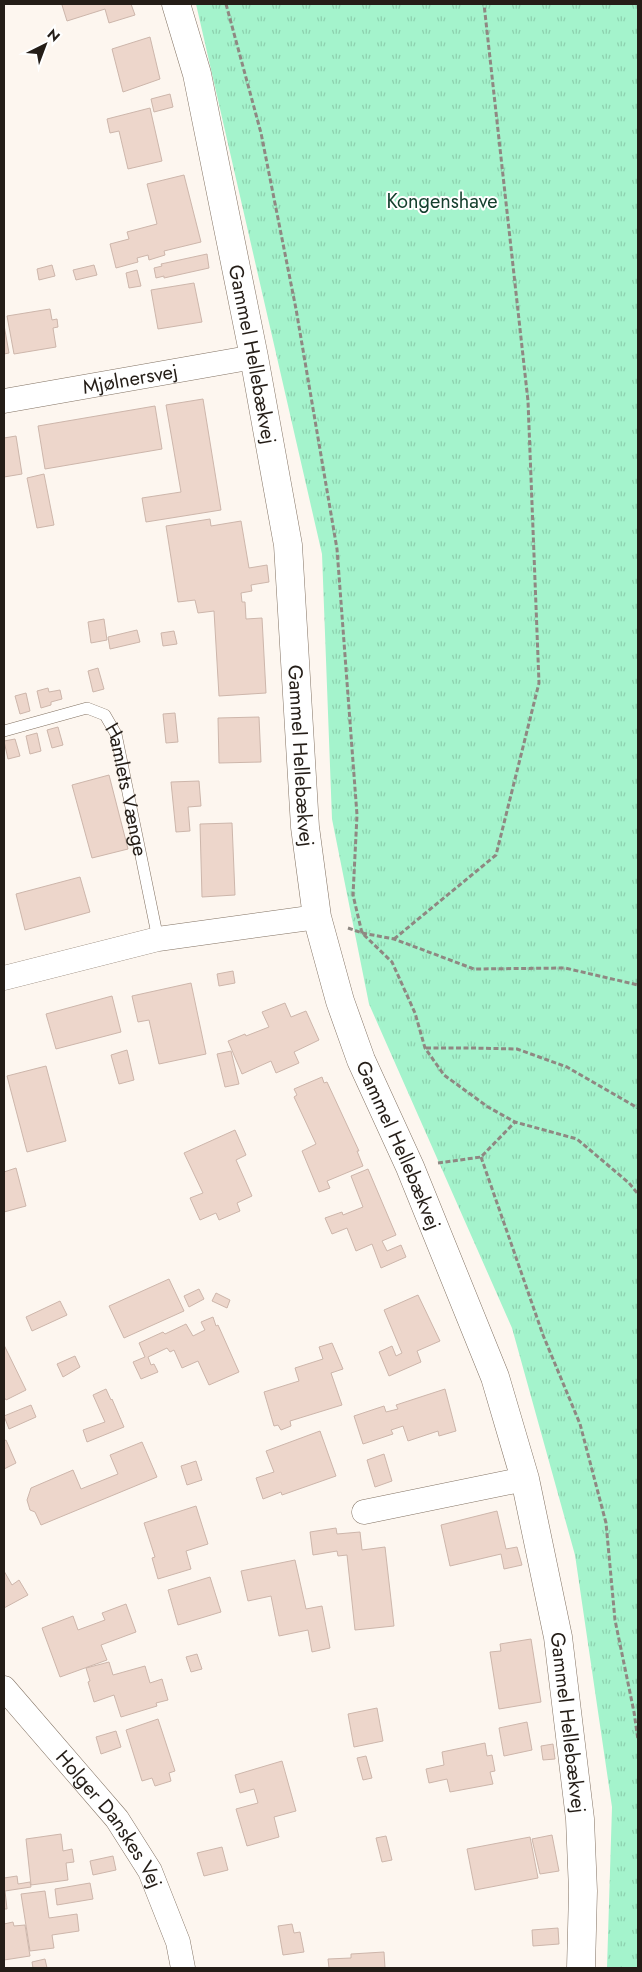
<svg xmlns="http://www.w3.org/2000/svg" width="642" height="1972" viewBox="0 0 642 1972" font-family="Jost,sans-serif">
<defs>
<pattern id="park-tufts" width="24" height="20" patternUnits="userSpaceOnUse" patternTransform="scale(1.25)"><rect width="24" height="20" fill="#a4f3cc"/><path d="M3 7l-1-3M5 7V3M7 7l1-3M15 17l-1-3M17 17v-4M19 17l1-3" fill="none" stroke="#8dd0ae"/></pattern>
</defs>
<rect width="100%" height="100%" fill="#fdf6ef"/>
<path fill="url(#park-tufts)" d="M196,4H638V1968H607L612,1807L575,1555L512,1328L369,1004L332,819L322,554Z"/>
<g fill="#edd6cb" stroke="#cdb6ab">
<path d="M65,4H131L135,15L109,23L105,9L67,21L62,5Z"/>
<path d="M150,37L160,79L123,92L112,49Z"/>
<path d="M170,94L173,107L154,112L151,99Z"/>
<path d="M150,108L162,161L128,169L119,131L110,133L107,119Z"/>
<path d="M184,175L201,242L164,251L165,255L149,260L148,255L137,258L138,262L116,268L110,244L129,239L127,232L157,224L147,184Z"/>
<path d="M207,254L209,268L164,278V276L156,278L154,268L162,266L161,264Z"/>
<path d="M52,265L55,276L39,280L37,269Z"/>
<path d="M94,265L97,275L76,280L73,270Z"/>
<path d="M137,270L141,286L129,288L126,273Z"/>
<path d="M194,283L202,322L158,329L151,290Z"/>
<path d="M50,309L52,320L57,319L58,327L53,328L56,347L14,354L7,316Z"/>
<path d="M4,325L9,353L4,354Z"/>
<path d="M203,399L221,510L146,522L142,498L181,492L166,405Z"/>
<path d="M155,406L162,449L45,469L38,426Z"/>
<path d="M16,436L22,474L4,477V438Z"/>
<path d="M44,474L54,525L37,528L27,478Z"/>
<path d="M210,519L211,526L241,521L249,568L267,565L269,582L251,585L252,591L241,593L242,602H245L246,619L262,618L266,693L219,696L214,611L198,613L195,600L178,602L166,526Z"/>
<path d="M104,619L107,640L91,643L88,622Z"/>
<path d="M137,630L140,642L110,649L108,637Z"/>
<path d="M174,631L177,644L163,646L161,633Z"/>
<path d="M98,668L104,689L93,692L88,671Z"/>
<path d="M48,688L49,692L60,690L62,699L51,702V705L41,708L37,691Z"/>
<path d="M26,693L30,711L20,714L15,696Z"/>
<path d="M175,713L178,742L166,743L163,714Z"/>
<path d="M259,717L261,762L219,763L218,718Z"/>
<path d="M58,727L63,745L52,748L47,730Z"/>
<path d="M37,733L41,751L30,754L26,736Z"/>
<path d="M15,739L20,756L8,759L4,741Z"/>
<path d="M109,775L128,849L92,858L72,785Z"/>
<path d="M199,781L201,806L188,807L190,831L176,832L171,782Z"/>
<path d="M232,823L235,895L202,897L200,824Z"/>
<path d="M80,877L90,912L25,930L16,894Z"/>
<path d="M233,971L235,983L219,986L217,974Z"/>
<path d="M191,983L206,1054L159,1064L149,1020L138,1022L132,996Z"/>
<path d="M112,996L121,1032L56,1049L46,1014Z"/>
<path d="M285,1003L291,1017L306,1011L319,1040L294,1052L299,1063L276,1073L271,1061L242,1074L228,1041L245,1034L246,1036L269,1027L262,1012Z"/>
<path d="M127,1050L134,1080L119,1084L111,1055Z"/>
<path d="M231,1051L239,1084L225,1087L217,1054Z"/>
<path d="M46,1066L66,1141L27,1152L7,1076Z"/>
<path d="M322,1077L324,1083L327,1082L359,1151H357L363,1166L327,1181L330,1188L319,1192L302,1151L316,1144L294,1097L297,1095L294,1089Z"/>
<path d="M235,1130L246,1155L236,1160L252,1196L237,1203L240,1211L219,1220L216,1213L200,1220L190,1198L203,1193L184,1153Z"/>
<path d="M16,1168L26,1206L4,1212V1172Z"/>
<path d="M368,1169L396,1235L382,1241L387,1251L401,1245L406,1257L381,1268L372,1244L356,1251L347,1228L332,1234L325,1218L342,1212L343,1215L363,1207L351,1176Z"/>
<path d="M169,1279L184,1311L124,1338L109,1306Z"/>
<path d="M199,1289L204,1299L189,1307L184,1296Z"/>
<path d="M216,1293L230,1300L227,1308L212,1301Z"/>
<path d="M418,1295L440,1341L417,1351L421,1362L389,1376L379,1352L392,1346L396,1356L402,1353L384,1310Z"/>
<path d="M60,1301L67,1315L32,1331L26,1317Z"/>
<path d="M213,1317L216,1326L218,1325L239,1372L209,1385L198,1361L182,1368L174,1350L170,1352L167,1348L148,1357L151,1365L154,1364L158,1372L141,1379L133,1362L145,1357L139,1343L163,1332L165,1334L186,1324L193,1336L205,1330L201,1322Z"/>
<path d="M332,1343L343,1369L331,1373L342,1405L290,1421L291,1426L281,1430L278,1425L274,1426L264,1392L299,1381L295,1368L323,1359L319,1347Z"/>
<path d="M4,1345L26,1390L6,1400L4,1397Z"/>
<path d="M75,1356L80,1367L63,1377L57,1364Z"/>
<path d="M106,1389L111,1400L112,1399L124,1427L87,1442L83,1430L105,1422L93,1395Z"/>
<path d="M445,1389L456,1431L439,1436L438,1431L408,1441L403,1426L391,1430L393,1434L363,1444L354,1416L384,1406L386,1412L398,1409L396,1405Z"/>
<path d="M31,1405L36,1417L9,1429L4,1416Z"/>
<path d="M320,1431L336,1476L282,1495L281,1492L263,1499L256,1478L274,1472L266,1451Z"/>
<path d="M6,1440L16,1463L4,1469V1441Z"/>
<path d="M142,1442L157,1477L41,1525L35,1512L30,1510L27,1500L31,1488L73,1470L81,1489L118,1474L110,1455Z"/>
<path d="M384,1454L392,1481L375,1487L367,1460Z"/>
<path d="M196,1461L202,1480L187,1485L181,1466Z"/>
<path d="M196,1506L208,1544L186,1551L191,1569L158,1579L152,1558L155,1557L144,1523Z"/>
<path d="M497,1511L506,1549L517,1547L522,1565L504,1569L501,1554L450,1566L441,1525Z"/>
<path d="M336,1528L337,1534L360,1532L362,1550L385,1547L394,1626L355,1630L347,1555L338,1556L337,1551L313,1555L310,1532Z"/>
<path d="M295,1560L306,1609L322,1606L330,1648L312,1652L308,1630L279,1636L271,1596L248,1601L241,1571Z"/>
<path d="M4,1571L12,1585L19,1580L28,1595L4,1608Z"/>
<path d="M210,1577L221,1612L178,1625L168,1590Z"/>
<path d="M126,1604L136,1632L101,1645L107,1660L60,1677L42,1628L73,1616L78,1630L105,1620L102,1613Z"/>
<path d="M531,1639L541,1702L499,1709L490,1652L501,1651L500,1644Z"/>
<path d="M197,1654L202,1669L191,1672L186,1657Z"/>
<path d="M109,1662L113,1675L145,1666L150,1683L162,1679L168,1700L156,1703L157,1706L121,1717L114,1695L94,1702L88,1682L90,1681L86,1668Z"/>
<path d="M377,1708L383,1741L354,1747L348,1714Z"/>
<path d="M158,1719L175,1771L169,1773L171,1781L155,1786L152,1778L142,1781L126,1730Z"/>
<path d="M527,1722L532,1750L504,1756L499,1728Z"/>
<path d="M116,1731L121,1747L101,1754L96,1737Z"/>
<path d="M485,1743L487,1756L492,1755L495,1771L490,1772L493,1784L450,1792L447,1779L429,1783L426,1769L444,1765L442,1752Z"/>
<path d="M553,1744L555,1759L543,1760L541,1746Z"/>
<path d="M366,1756L372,1778L363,1780L357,1758Z"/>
<path d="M282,1761L296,1811L274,1817L279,1837L247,1846L236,1809L258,1803L254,1789L240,1793L235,1775Z"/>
<path d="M61,1834L63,1851L72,1849L74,1862L66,1863L68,1880L31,1885L26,1839Z"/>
<path d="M552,1835L559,1871L540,1874L532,1839Z"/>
<path d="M386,1836L392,1860L382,1862L376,1838Z"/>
<path d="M530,1837L538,1878L475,1890L467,1849Z"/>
<path d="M222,1847L228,1870L204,1876L197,1853Z"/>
<path d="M113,1856L116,1870L93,1875L90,1861Z"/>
<path d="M17,1876L18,1884L30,1882L31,1887L5,1891L7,1909H4V1878Z"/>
<path d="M90,1883L93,1899L57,1905L55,1889Z"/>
<path d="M45,1891L49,1918L77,1914L79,1931L52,1935L54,1948L30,1951L21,1894Z"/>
<path d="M13,1922L14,1926L25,1925L30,1956L4,1960V1924Z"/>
<path d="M292,1924L294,1933L300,1932L304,1952L283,1955L278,1926Z"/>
<path d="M558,1928L559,1944L533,1946L532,1930Z"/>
<path d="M384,1952L385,1968H329L328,1959L351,1958V1954Z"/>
<path d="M45,1959L47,1968H33L32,1962Z"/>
</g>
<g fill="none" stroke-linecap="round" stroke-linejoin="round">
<defs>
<g id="service">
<path id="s1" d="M4,731L87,708L105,715L116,734L158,939"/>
</g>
<g id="minor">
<path id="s2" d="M4,401L254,357"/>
<path d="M4,978L158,939L317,917"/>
<path d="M364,1512L525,1479"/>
<path id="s3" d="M4,1688L117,1819L150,1871L178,1942L183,1968"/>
</g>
<g id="secondary">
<path id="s4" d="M176,4L197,74L254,357L288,545L305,827L317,917L340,1001L361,1060L410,1167L495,1377L525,1479L558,1637L580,1819L583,1891L581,1968"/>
</g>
</defs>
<use href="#service" stroke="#837364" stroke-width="12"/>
<use href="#minor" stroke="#837364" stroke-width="25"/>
<use href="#secondary" stroke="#837364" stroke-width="29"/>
<g stroke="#8f8882" stroke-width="3" stroke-dasharray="5 2.5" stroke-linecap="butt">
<path d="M226,4L261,133L296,309L337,549L357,815L353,895L362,933L392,962L415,1013L425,1048L444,1075L488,1107L515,1122L577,1139L629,1183L638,1194"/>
<path d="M348,928L362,933L394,939L474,969L565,968L638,985"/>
<path d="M394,939L496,855L539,683L528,401L484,4"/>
<path d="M426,1048H471L517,1049L567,1067L638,1108"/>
<path d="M481,1157L543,1335L580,1424L606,1523L615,1620L634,1712L638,1740"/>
<path d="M438,1163L481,1157L515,1122"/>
</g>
<use href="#service" stroke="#fff" stroke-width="11"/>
<use href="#minor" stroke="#fff" stroke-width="24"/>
<use href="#secondary" stroke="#fff" stroke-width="28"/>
</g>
<g text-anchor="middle" stroke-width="4" stroke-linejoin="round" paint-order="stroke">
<g font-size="20" fill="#14402e" stroke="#fff">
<text x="442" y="208">Kongenshave</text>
</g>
<g font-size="20" fill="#241d17" stroke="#fff">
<text dy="7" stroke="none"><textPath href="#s4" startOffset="359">Gammel Hellebækvej</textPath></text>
<text dy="7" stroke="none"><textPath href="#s2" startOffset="128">Mjølnersvej</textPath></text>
<text dy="7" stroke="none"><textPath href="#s4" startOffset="764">Gammel Hellebækvej</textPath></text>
<text dy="7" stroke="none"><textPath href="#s1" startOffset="184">Hamlets Vænge</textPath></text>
<text dy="7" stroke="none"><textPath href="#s4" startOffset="1169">Gammel Hellebækvej</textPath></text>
<text dy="7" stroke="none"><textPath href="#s4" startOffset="1774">Gammel Hellebækvej</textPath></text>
<text dy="7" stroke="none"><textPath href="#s3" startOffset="169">Holger Danskes Vej</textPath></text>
</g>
</g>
<rect width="642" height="1972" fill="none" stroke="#241d17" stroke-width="10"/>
<g transform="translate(45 45) rotate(42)" stroke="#ffffff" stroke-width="4" paint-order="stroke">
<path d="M0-4L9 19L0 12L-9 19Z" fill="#241d17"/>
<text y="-8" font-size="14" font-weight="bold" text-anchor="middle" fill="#241d17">N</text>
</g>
</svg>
